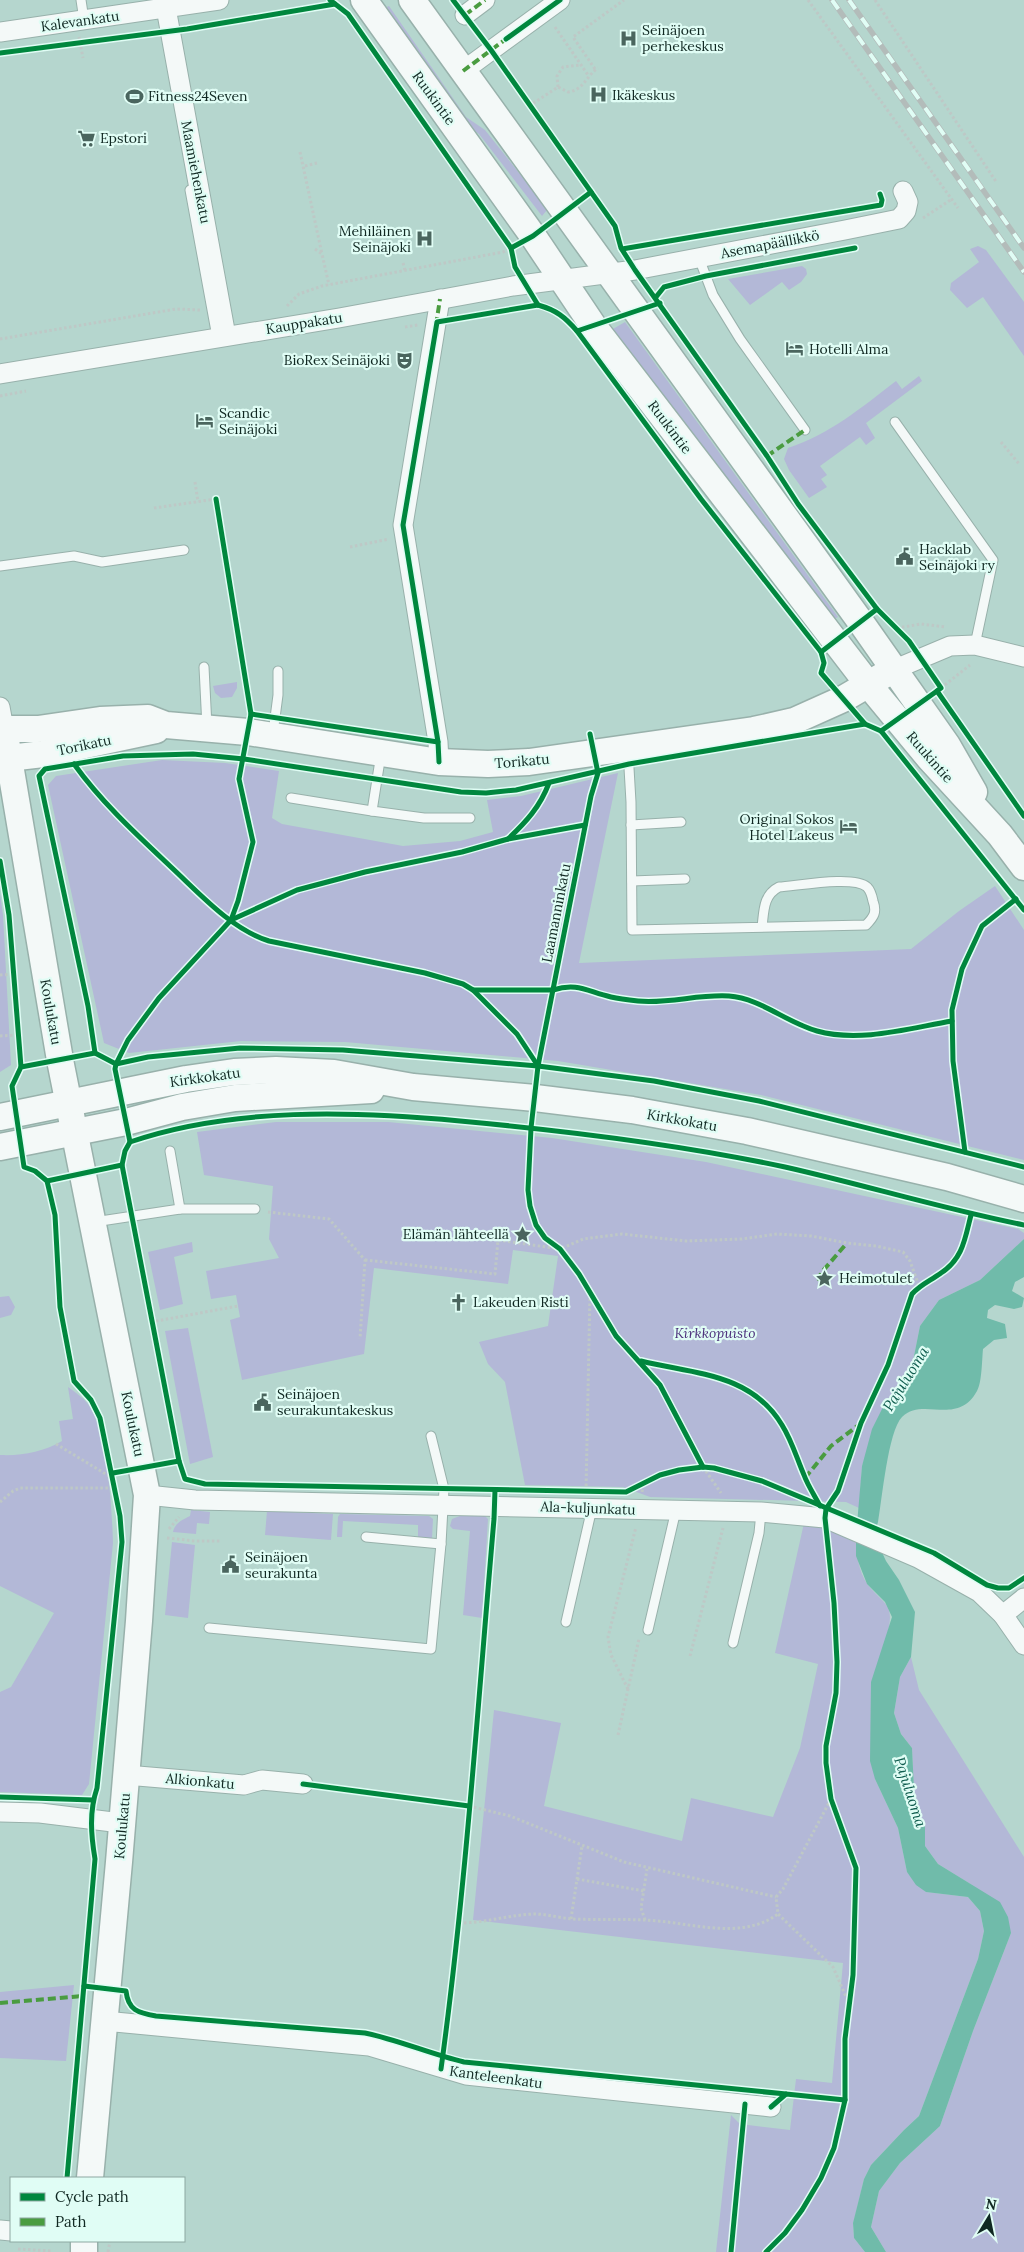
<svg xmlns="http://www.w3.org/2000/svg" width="1024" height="2252" viewBox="0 0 1024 2252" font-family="Lora,serif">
<rect width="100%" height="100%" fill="#b5d6ce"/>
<g fill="#b3b8d7">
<path d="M389,6L466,117L485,130L546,207L547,210L542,216L479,134L452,114L382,9Z"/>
<path d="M978,246L986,250L1024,302V356L983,297L967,308L950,290L951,283L979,262L970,249Z"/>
<path d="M802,266L806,269L807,274L801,282L789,290L782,282L750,305L728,279Z"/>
<path d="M625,322L838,617L832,620L706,460L613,329Z"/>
<path d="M919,376L922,381L866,423L875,438L866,445L860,437L820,466L827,475L821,479L827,487L809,498L789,470L784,459L788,448C830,434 861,408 896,381L902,389Z"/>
<path d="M237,682V688L232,697L221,698L215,693L213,686Z"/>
<path d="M162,760L225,763L279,771L272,818L282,824L403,846L460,841L493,832L487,800L521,796L618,773L579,963L911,949L959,911L995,886L1024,930V1160L761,1095L558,1061L345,1042L241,1041L129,1053L104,1043L48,785L56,776Z"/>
<path d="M0,893L3,915L11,1065L0,1072Z"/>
<path d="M276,1122H388L552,1138L706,1162L1018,1229L1024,1233V1239L980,1280L939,1300L920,1326L912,1366L901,1385L885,1403L862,1466L859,1508L846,1502L650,1497L623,1487L525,1485L505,1382L488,1364L479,1342L548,1326L558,1256L513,1250L508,1284L374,1268L364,1354L242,1380L230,1320L240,1317L236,1295L211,1299L206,1271L279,1258L269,1239L273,1186L204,1175L197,1132Z"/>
<path d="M192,1242L193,1252L174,1257L183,1304L160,1310L148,1252Z"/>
<path d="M9,1296L15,1307L11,1315L0,1318V1297Z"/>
<path d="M188,1328L213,1457L190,1464L165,1331Z"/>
<path d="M68,1387C75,1392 82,1397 88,1404C108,1430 112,1510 113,1543L89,1784L82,1795L0,1792V1692L11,1687L54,1613L0,1586V1455C22,1456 43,1452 62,1441L59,1421L73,1419Z"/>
<path d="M191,1510L210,1512L209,1524L197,1523L196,1534L173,1532C175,1523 182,1520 190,1516Z"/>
<path d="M267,1511L333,1514L331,1540L265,1535Z"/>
<path d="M340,1514L429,1516L433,1519L432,1538L429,1541H418V1525L343,1521L342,1537H337L338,1517Z"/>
<path d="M465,1514L484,1515L488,1519L482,1618L463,1615L470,1531L453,1529L450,1526L452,1519Z"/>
<path d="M804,1523L856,1536C856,1552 858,1571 868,1585C886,1607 895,1603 887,1636L875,1779L898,1828L907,1872L926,1892L968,1897L980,1911L984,1931L978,1959L919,2116L904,2130L871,2165L864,2179L853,2224L854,2238L865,2252H716L731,2115L740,2124L790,2130L796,2079L832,2083L843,1963L473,1920L494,1710L561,1723L544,1806L682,1841L691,1798L773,1817L800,1748L818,1664L775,1653Z"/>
<path d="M172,1542L195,1545L188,1618L165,1615Z"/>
<path d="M911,1657L919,1690L1024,1857V2252H886L871,2227L879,2191L900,2163L940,2126L973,2031L1011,1933L972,1885L938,1864L925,1846V1826L915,1809L912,1748L901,1734L894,1713L900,1677Z"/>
<path d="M74,1985L66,2061L0,2058V1992Z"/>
</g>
<path fill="#70bbaa" d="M1024,1239V1277L1015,1282L1012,1291L1024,1298L1022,1307L1014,1309L995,1305L988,1310L987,1318L1005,1324L1007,1338L994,1340L983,1349C982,1359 982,1383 977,1391C957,1427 923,1396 902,1417C888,1431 882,1500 878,1522L874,1535L886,1561L899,1580L915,1612L911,1657L900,1677L894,1713L901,1734L912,1748L915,1809L925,1827V1846L938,1864L1000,1902L1008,1917L1011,1933L973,2031L940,2126L900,2163L879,2191L871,2227L886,2252H865L854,2238L853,2223L864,2179L871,2165L904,2130L919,2116L978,1959L984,1931L980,1911L968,1897L926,1892L916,1885L907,1872L898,1828L875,1779L870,1761L871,1682L892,1617L885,1602L867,1584L856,1556V1536L862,1466L872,1429L885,1403L901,1385L912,1366L920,1326L939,1300L980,1280Z"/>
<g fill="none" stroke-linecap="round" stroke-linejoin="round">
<defs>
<g id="lane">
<path d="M81,0L84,20"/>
<path d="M190,190L217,337"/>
<path d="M699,258L713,295L740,339L805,430"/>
<path d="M895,422L993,560L975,645"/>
<path d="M0,566L74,556L102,562L184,550"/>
<path d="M204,667L207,727"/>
<path d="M273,733L278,695V671"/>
<path d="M628,751L631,802L632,930L866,925C874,917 877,912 873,901C872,896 871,891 867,887C854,875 797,886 779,887C763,895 764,911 762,927"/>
<path d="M381,754L372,811L424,818H470"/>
<path d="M291,798L372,811"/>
<path d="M631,825L681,822"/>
<path d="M632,881L685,879"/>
<path d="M170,1151L180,1209"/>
<path d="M94,1222L180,1209H255"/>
<path d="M366,1537L441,1544"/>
<path d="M566,1622L592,1508"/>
<path d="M209,1628L431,1649L441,1544L444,1489L431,1436"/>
<path d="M648,1630L676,1510"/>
<path d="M733,1643L759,1533L761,1512"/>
</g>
<g id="street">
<path d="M166,8L226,336"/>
<path d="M465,15L485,0"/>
<path d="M0,32L219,0"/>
<path d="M463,71L560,0"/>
<path d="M0,374L339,318L513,286L635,270L845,230L899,219L906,211L908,202L903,191"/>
<path d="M893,670L950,646L975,645L1024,657"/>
<path d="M0,707L4,729"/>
<path d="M439,762L438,742L403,525L440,299"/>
<path d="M147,1495L195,1500L761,1512L825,1518L918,1558L979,1592L1003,1615L1024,1645"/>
<path d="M1003,1615L1024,1598"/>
<path d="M126,1775L244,1785L262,1780L303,1784"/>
<path d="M0,1812L40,1813L121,1823"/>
<path d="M104,2021L369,2046L466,2075L771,2107"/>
<path d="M0,2230L11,2231"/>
</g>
<g id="secondary">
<path d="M364,0L533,236L594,327L868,684L930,759L1000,835L1024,867"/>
<path d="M412,0L860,621L947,745L974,792"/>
<path d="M0,729H38L100,720L148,718L166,725L248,732L439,762L488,764L529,762L754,730L794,721L843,699L884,675"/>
<path d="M4,729L60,1060L147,1495L139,1621L119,1862L90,2178"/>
<path d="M0,759L43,754L156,730"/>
<path d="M0,1117L186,1079L234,1072L276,1070L334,1073L413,1087L535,1098L632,1110L747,1131L947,1177L1024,1199"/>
<path d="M0,1147L126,1122L182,1107L235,1098L371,1090"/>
<path d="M84,2252V2241"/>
</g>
</defs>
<use href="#lane" stroke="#98b1ab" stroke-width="11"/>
<use href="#street" stroke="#98b1ab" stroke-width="21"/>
<use href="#secondary" stroke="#98b1ab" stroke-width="29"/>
<g stroke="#bec8c6" stroke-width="3" stroke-dasharray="2.5 2.5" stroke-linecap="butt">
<path d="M808,0L958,208"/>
<path d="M875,0L997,183"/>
<path d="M555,27L588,75"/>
<path d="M79,37L83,58"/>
<path d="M595,69L573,37L624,0"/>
<path d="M558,87L557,76L563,67L580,65"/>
<path d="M529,106L558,87L568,92C584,90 586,76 598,68"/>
<path d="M300,152L322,254"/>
<path d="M305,166L317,163"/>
<path d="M923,218L952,199"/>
<path d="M315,249L322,254L329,285"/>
<path d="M403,263L405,270"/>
<path d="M287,306L299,294L322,286L503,252L511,248"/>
<path d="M454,319L538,305"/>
<path d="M405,327L418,325"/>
<path d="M0,339L176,309L200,310"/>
<path d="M0,396L26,391"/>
<path d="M1001,442L1020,465"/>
<path d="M195,482L198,502"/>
<path d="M154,508L216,499"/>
<path d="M350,547L389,539"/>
<path d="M897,628L921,624L946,627"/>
<path d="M941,688L970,665"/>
<path d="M0,975L14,974"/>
<path d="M0,1036L18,1035"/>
<path d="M268,1212L329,1219L365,1260L360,1339"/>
<path d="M365,1260L495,1274L498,1240L560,1249L583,1239L622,1234L686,1241L742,1239L777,1234L811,1236L847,1243L876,1246L903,1252L910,1261L919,1286"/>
<path d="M151,1322L238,1306"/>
<path d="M56,1444L114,1479"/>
<path d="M703,1467L721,1493"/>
<path d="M586,1491L590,1292"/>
<path d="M642,1492L644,1482"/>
<path d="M0,1502L13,1491L20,1488H115"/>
<path d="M169,1529L179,1517"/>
<path d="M167,1538L195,1541H220"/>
<path d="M690,1656L723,1528"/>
<path d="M628,1689L611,1655L608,1637L636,1527"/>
<path d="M618,1735L639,1639"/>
<path d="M831,1799L783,1889L776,1897L778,1914L833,1967L850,2006"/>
<path d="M469,1806L510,1816L624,1862L776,1897"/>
<path d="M577,1879L644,1891"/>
<path d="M571,1919L582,1846"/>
<path d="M645,1920L641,1908L647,1869"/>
<path d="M459,1923C484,1923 509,1915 534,1914C547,1914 560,1918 572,1919C596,1920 620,1919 644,1920C687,1921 740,1942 778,1914"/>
<path d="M18,2249L52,2251"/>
<path d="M108,2252L110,2241"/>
</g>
<use href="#lane" stroke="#f4f9f8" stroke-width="9"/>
<use href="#street" stroke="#f4f9f8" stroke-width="19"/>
<use href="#secondary" stroke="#f4f9f8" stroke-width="26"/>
<defs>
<g id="rail">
<path d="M832,0L1024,272"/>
<path d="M849,0L1024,248"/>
</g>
</defs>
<use href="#rail" stroke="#b3bcba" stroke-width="5.5"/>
<use href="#rail" stroke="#e0fdf5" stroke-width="4" stroke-dasharray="11" stroke-linecap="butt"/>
<g stroke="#4a9c40" stroke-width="4" stroke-dasharray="8 4" stroke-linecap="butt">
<path d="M465,15L485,0"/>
<path d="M463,71L510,36"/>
<path d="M436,325L440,299"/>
<path d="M767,456L805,430"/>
<path d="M819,1281L821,1273L847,1243"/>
<path d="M805,1478L831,1446L860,1424"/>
<path d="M0,2003L83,1996"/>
</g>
<defs>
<g id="cycleway">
<path d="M330,0L348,14L511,248L515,267L538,305"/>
<path d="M453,0L491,50L615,226L621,248L635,270L767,456L798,504L877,609L909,641L941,688L937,691L1024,816"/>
<path d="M506,39L560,0"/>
<path d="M0,53L187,29L335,4"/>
<path d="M511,248L533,236L591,192"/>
<path d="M622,249L881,205L882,200L880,194"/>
<path d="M656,297L664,287L706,276L855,248"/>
<path d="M577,331L660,303"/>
<path d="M821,652L877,609"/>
<path d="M251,714L438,742"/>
<path d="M881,731L937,691"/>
<path d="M590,734L598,773L591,796L538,1066L531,1128L528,1190L530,1206L536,1225L545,1238L560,1249L579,1274L616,1336L660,1385L703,1467"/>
<path d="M439,762L438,742L403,525L437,322L538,305C556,310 565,317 577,331L701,499L821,652L824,663L821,673L865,724L881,731L1024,910"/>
<path d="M74,764C102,803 137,835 171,867C200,894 231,929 269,941L425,973L463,984L473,990L517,1034L538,1066"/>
<path d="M508,839C526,822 540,807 549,783"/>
<path d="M0,861L9,915L21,1067"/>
<path d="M231,920L297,890L365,872L462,852L508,839L585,825"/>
<path d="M473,990H553C578,982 588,992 611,997C620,999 629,1000 638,1001C669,1004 698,994 729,996C760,998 787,1023 817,1031C860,1043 910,1028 952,1021"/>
<path d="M95,1053L88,1006L39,776L45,769L123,756L193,754L244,759L461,792L486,793L516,790L629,764L865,724"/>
<path d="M130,1142C232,1107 354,1111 460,1121C569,1131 678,1144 785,1167C865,1185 943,1209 1024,1225"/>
<path d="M965,1152L953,1061L952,1010L962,969L982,926L1016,899"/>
<path d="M47,1181L122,1165"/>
<path d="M641,1361C694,1374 751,1373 782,1425C792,1441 797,1459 804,1475C808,1486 815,1496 820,1506"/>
<path d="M179,1461L122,1165L125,1151L130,1142L115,1069L116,1064L128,1040L159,998L231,920L238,901L253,842L239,779L251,714L216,499"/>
<path d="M113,1473L179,1461L185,1479L205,1484L626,1492L660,1475L679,1470L703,1467L714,1468L762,1481L934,1553L987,1585L998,1588H1009L1024,1578"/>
<path d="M303,1784L469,1806"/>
<path d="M0,1797L93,1800"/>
<path d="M84,1986L126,1991C128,2010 138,2013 156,2016L365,2033C399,2040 430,2054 464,2062L786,2094"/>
<path d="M441,2069C466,1887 478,1702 494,1519L495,1490"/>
<path d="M771,2107L786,2094L845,2100"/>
<path d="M67,2178L95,1859C91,1835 89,1812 97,1788L122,1542L120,1516L100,1418L91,1400L74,1381L60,1307L55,1215L47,1181L35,1171L24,1167L12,1086L21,1067L95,1053L116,1064L148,1057L240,1048L343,1050L538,1066L654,1081L759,1101L1024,1167"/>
<path d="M731,2252L745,2104"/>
<path d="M766,2252L785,2233L802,2210L821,2178L834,2148L845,2100V2039L853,1975L856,1868L831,1799L826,1763V1746L836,1693L837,1662L834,1603L825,1518L826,1509L838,1491L861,1423L888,1365L912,1294C921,1284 930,1281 941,1273C963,1259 965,1238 971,1215"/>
</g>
</defs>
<use href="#cycleway" stroke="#e0fdf5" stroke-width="8"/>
<use href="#cycleway" stroke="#00873e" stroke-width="5"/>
</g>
<defs>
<symbol id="hospital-bare" viewBox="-9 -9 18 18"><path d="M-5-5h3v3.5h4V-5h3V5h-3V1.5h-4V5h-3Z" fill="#4a655e" stroke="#e0fdf5" stroke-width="2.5" paint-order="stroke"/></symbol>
<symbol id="stadium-bare" viewBox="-9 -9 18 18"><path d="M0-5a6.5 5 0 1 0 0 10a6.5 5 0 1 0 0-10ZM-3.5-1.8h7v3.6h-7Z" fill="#4a655e" stroke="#e0fdf5" stroke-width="2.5" paint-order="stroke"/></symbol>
<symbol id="supermarket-bare" viewBox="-9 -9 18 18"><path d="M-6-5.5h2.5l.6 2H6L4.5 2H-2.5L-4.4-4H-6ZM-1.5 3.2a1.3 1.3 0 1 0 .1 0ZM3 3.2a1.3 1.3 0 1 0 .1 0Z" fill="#4a655e" stroke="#e0fdf5" stroke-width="2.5" paint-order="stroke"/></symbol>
<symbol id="hotel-bare" viewBox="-9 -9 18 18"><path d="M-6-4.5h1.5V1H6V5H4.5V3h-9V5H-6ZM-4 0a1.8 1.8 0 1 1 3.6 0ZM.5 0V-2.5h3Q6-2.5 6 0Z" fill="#4a655e" stroke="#e0fdf5" stroke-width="2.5" paint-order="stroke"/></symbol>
<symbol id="theatre-bare" viewBox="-9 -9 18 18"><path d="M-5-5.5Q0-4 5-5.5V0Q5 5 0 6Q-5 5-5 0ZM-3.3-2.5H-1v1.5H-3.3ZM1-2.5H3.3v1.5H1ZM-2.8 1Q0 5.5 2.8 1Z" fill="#4a655e" stroke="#e0fdf5" stroke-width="2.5" paint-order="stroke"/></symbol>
<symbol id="civic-bare" viewBox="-9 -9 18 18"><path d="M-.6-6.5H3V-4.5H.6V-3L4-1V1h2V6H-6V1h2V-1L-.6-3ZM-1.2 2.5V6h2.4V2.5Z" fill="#4a655e" stroke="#e0fdf5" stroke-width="2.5" paint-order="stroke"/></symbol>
<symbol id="sight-bare" viewBox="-9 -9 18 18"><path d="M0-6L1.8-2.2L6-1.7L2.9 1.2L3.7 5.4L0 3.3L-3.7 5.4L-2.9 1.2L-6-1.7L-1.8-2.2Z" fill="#4a655e" stroke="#e0fdf5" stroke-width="2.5" paint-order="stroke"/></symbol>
<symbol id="church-bare" viewBox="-9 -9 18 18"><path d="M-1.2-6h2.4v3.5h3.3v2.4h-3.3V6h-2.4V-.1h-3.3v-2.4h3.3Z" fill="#4a655e" stroke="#e0fdf5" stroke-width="2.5" paint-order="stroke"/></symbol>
</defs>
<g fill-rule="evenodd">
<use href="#hospital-bare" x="616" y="26" width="25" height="25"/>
<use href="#hospital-bare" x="586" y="82" width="25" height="25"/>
<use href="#stadium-bare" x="122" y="84" width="25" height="25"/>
<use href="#supermarket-bare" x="74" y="126" width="25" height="25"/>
<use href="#hospital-bare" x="412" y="226" width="25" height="25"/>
<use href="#hotel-bare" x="782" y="336" width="25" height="25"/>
<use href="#theatre-bare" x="392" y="348" width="25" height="25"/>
<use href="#hotel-bare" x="192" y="408" width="25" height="25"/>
<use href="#civic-bare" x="892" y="544" width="25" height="25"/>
<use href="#hotel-bare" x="836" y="814" width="25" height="25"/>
<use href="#sight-bare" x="510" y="1222" width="25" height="25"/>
<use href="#sight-bare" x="812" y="1266" width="25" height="25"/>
<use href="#church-bare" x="446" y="1290" width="25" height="25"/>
<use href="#civic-bare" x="250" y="1390" width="25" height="25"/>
<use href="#civic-bare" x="218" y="1552" width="25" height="25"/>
</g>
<g text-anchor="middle" stroke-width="4.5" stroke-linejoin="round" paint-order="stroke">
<g font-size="14" fill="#102822" stroke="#e0fdf5">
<text transform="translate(80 21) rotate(-8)" y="5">Kalevankatu</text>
<text transform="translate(434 98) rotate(54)" y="5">Ruukintie</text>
<text transform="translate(196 172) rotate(79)" y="5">Maamiehenkatu</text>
<text transform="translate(770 244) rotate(-11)" y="5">Asemapäällikkö</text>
<text transform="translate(304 323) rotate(-9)" y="5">Kauppakatu</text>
<text transform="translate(670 427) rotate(53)" y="5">Ruukintie</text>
<text transform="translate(84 745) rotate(-12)" y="5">Torikatu</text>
<text transform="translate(930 757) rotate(49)" y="5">Ruukintie</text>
<text transform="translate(522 761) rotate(-5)" y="5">Torikatu</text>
<text transform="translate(556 913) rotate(-79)" y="5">Laamanninkatu</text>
<text transform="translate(51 1012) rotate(80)" y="5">Koulukatu</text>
<text transform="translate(205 1077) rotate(-8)" y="5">Kirkkokatu</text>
<text transform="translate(682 1120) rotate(10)" y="5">Kirkkokatu</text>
<text transform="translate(133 1424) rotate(78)" y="5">Koulukatu</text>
<text transform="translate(588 1508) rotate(2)" y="5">Ala-kuljunkatu</text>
<text transform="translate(200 1781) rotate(5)" y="5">Alkionkatu</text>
<text transform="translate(122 1826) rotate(-85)" y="5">Koulukatu</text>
<text transform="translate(496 2077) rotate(8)" y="5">Kanteleenkatu</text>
</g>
<g font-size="14" fill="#102822" stroke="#e0fdf5" text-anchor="start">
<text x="642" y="35">Seinäjoen<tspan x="642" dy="16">perhekeskus</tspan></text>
<text x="612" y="100">Ikäkeskus</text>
<text x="148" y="101">Fitness24Seven</text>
<text x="100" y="143">Epstori</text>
<text x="411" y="236" text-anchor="end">Mehiläinen<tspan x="411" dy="16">Seinäjoki</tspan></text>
<text x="809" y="354">Hotelli Alma</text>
<text x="390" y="365" text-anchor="end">BioRex Seinäjoki</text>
<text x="219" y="418">Scandic<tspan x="219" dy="16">Seinäjoki</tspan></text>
<text x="919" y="554">Hacklab<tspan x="919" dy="16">Seinäjoki ry</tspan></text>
<text x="834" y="824" text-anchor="end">Original Sokos<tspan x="834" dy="16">Hotel Lakeus</tspan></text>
<text x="509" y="1239" text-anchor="end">Elämän lähteellä</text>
<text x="839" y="1283">Heimotulet</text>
<text x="473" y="1307">Lakeuden Risti</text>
<text x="277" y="1399">Seinäjoen<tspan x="277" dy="16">seurakuntakeskus</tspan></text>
<text x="245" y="1562">Seinäjoen<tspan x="245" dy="16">seurakunta</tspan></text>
</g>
<g font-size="14" font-style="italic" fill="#4b2f7b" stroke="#e0fdf5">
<text x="715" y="1338">Kirkkopuisto</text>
</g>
<g font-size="15" font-style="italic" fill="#105d4f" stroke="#e0fdf5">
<text transform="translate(906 1379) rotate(-58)" y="5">Pajuluoma</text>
<text transform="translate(910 1792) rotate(72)" y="5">Pajuluoma</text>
</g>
</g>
<rect x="10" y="2177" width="175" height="65" fill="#e0fdf5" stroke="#8da8a1"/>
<rect x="20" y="2193" width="25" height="8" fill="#00873e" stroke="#8da8a1"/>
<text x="55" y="2202" font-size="15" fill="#102822">Cycle path</text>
<rect x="20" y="2218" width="25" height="8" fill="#4a9c40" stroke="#8da8a1"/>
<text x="55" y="2227" font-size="15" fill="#102822">Path</text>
<g transform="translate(989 2217) rotate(10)" stroke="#e0fdf5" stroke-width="4" paint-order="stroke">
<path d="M0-4L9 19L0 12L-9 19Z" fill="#102822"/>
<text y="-8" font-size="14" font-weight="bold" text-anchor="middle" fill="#102822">N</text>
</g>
</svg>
